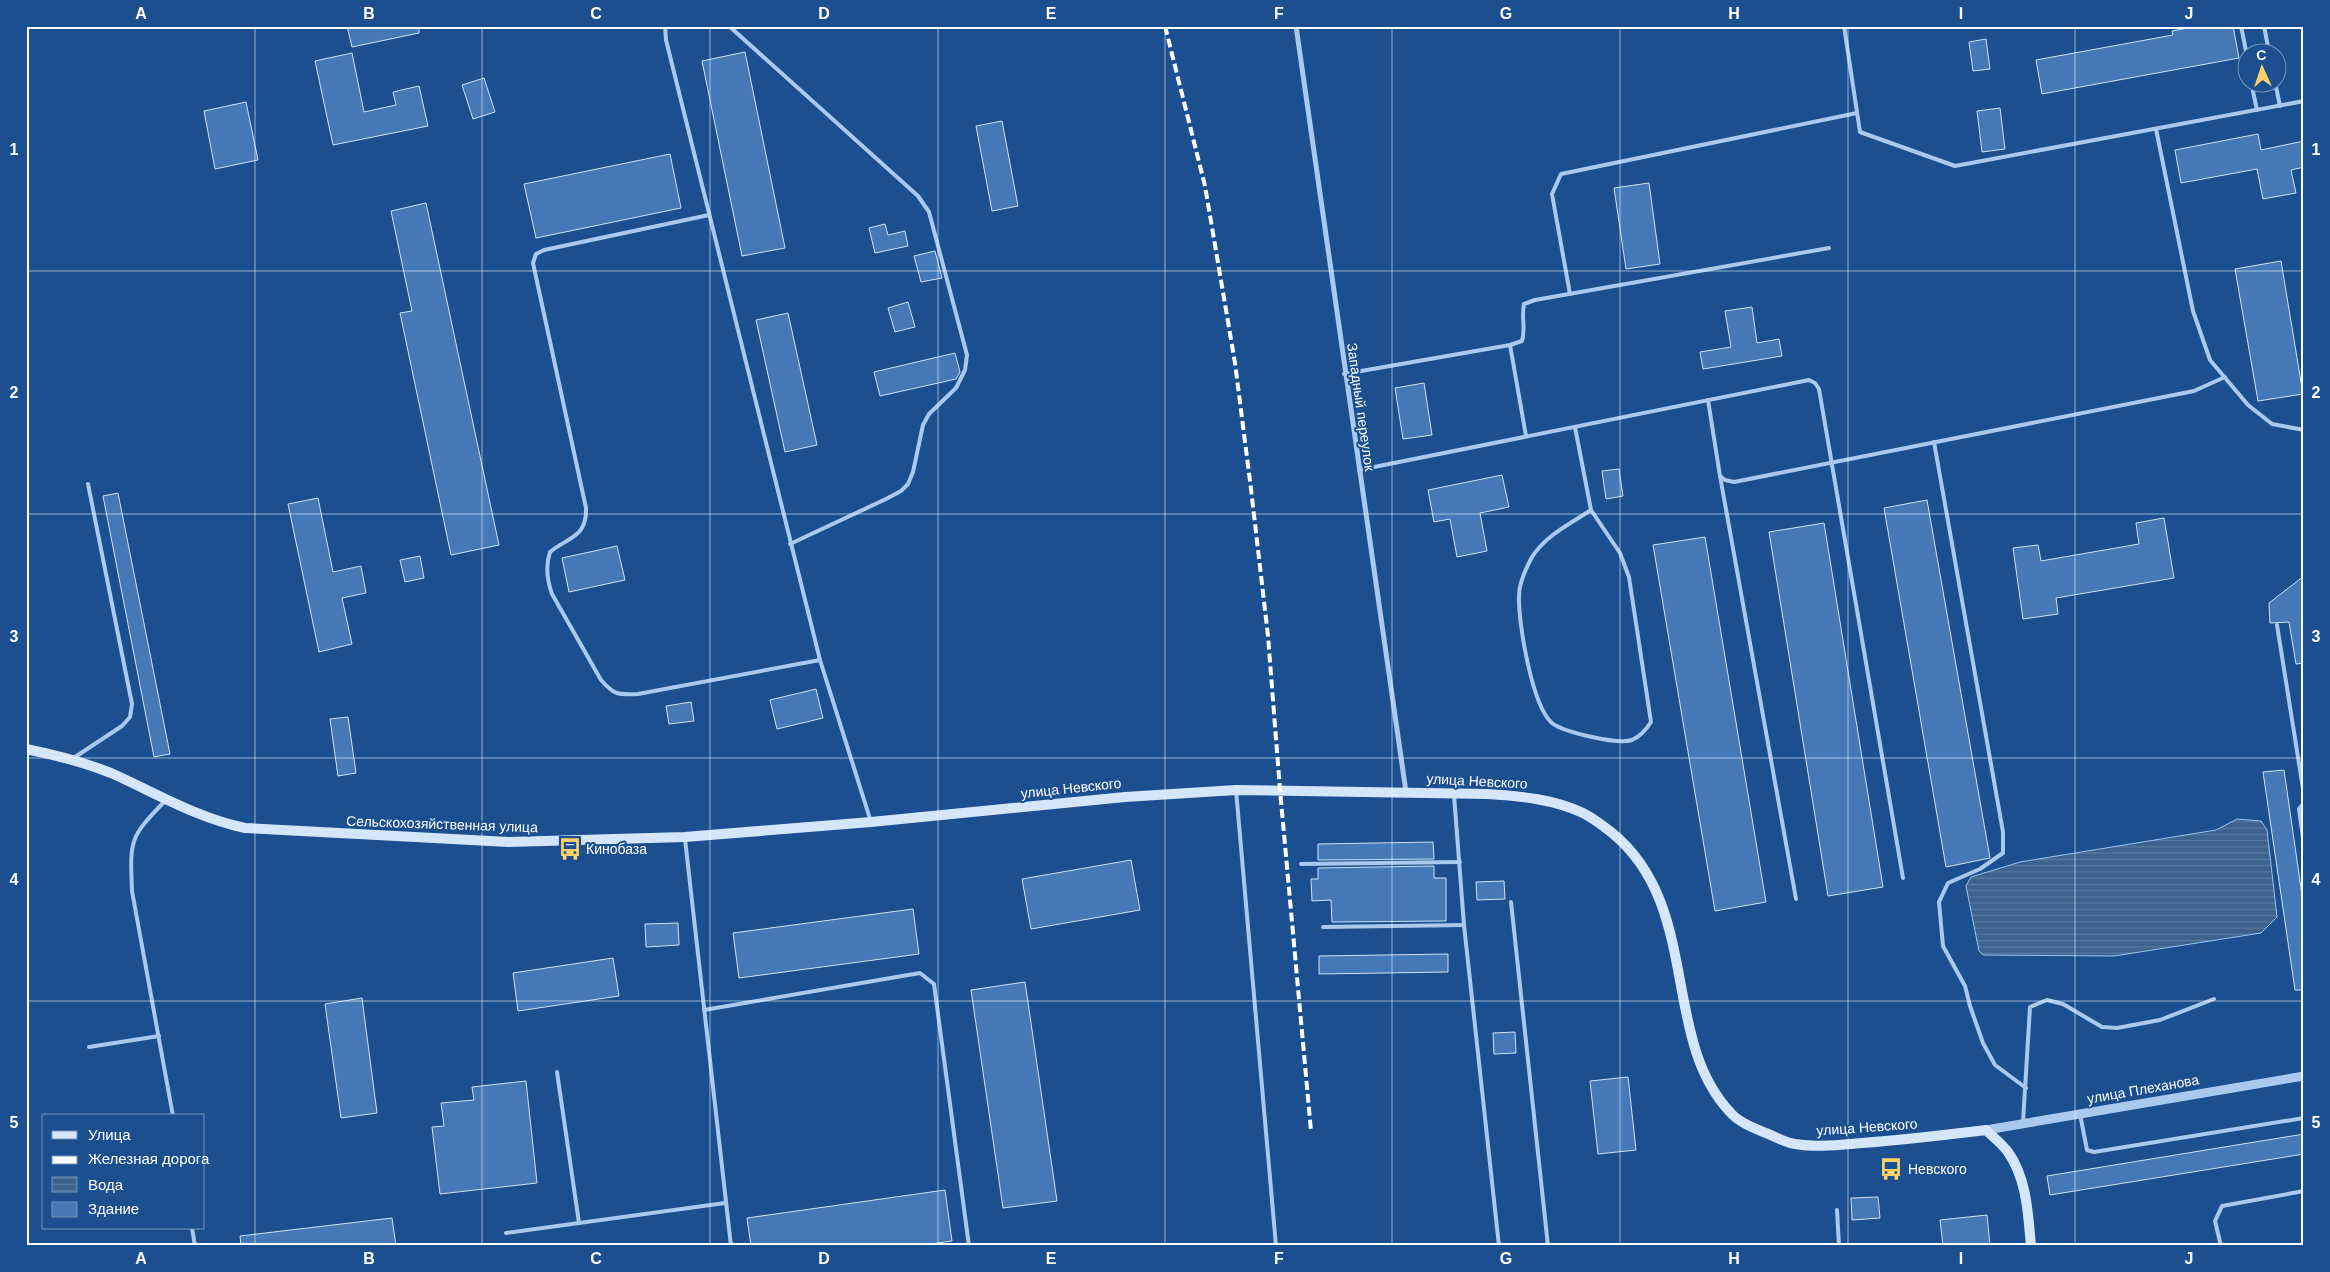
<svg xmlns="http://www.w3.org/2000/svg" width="2330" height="1272" viewBox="0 0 2330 1272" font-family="Helvetica,sans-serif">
<defs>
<pattern id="water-rules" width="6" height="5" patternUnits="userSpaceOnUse" patternTransform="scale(1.25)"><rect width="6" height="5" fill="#3c6290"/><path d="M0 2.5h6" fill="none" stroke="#597aa1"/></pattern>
</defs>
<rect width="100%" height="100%" fill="#1b4f8f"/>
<path fill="url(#water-rules)" stroke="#9cc4f0" d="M2237,819L2261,821L2267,830L2277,917L2261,933L2114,956L1983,955L1979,951L1966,886L1971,877L2020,862L2216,830Z"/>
<g fill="#4478b7" stroke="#cfe3fa">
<path d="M347,26H419V33L352,47Z"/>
<path d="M2198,26H2233L2239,58L2042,94L2036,60L2173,35L2172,31Z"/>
<path d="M1986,39L1990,69L1973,71L1969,42Z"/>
<path d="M745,52L785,248L742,256L702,61Z"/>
<path d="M352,53L364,112L396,105L393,92L419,86L428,126L333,145L315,61Z"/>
<path d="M484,78L495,112L473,119L462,85Z"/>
<path d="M246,102L258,160L215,169L204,111Z"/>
<path d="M2000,108L2005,149L1982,152L1977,111Z"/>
<path d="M1002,121L1018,206L992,211L976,126Z"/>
<path d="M2258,134L2261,150L2304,141V167L2291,170L2296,193L2263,199L2257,169L2181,183L2175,150Z"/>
<path d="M670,154L681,208L536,238L524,184Z"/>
<path d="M1649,183L1660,264L1626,269L1614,188Z"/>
<path d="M426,203L499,545L451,555L400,313L412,311L391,211Z"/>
<path d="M885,224L888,235L905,231L908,246L875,253L869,228Z"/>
<path d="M935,251L942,278L921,282L914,256Z"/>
<path d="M2281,261L2303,394L2258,401L2235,269Z"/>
<path d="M908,302L915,327L895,332L888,308Z"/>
<path d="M1752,307L1757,343L1779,339L1782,356L1703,369L1700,352L1731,347L1725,311Z"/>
<path d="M788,313L817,445L785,452L756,320Z"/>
<path d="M955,353L960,372L956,379L880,396L874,372Z"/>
<path d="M1424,383L1432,435L1403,439L1395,388Z"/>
<path d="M1619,469L1623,496L1606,499L1602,471Z"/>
<path d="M1502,475L1509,507L1480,513L1487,551L1457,557L1450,519L1434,522L1428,490Z"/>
<path d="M118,493L170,754L154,757L103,496Z"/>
<path d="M318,498L333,572L361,566L366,593L342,598L352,644L319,652L288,504Z"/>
<path d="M1927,500L1990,858L1946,867L1884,508Z"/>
<path d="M2164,518L2174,578L2056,598L2058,614L2023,619L2013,548L2038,545L2041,561L2139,544L2136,523Z"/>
<path d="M1824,523L1883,887L1828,896L1769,532Z"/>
<path d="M1705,537L1766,902L1715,911L1653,545Z"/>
<path d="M617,546L625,580L569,592L562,558Z"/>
<path d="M420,556L424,578L405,582L400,560Z"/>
<path d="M2304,576V663L2296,664L2289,622L2270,623L2269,603Z"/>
<path d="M816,689L823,718L777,729L770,700Z"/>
<path d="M691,702L694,721L669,724L666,706Z"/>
<path d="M348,717L356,773L338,776L330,719Z"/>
<path d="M2284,770L2304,909V990H2295L2263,772Z"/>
<path d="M1433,842L1434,859L1318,860V844Z"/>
<path d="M1131,860L1140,910L1031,929L1022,879Z"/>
<path d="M1434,866V878H1446V921L1332,922L1331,900L1312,901L1311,879H1318V868Z"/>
<path d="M1504,881L1505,899L1477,900L1476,882Z"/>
<path d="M913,909L919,954L739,978L733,933Z"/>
<path d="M678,923L679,945L646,947L645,924Z"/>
<path d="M1448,954V972L1319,974V956Z"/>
<path d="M613,958L619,996L518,1011L513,973Z"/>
<path d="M1025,982L1057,1201L1003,1208L971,990Z"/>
<path d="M362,998L377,1113L341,1118L325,1004Z"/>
<path d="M1515,1032L1516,1053L1494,1054L1493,1033Z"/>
<path d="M1628,1077L1636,1150L1598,1154L1590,1081Z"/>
<path d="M526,1081L537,1183L440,1194L432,1127L444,1126L441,1103L474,1100L472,1087Z"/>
<path d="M2304,1134V1154L2050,1195L2047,1176Z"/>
<path d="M945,1190L952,1241L916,1246H751L747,1218Z"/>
<path d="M1878,1197L1880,1218L1852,1220L1851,1198Z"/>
<path d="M1987,1215L1990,1246H1943L1940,1220Z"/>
<path d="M392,1218L396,1246H241L240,1236Z"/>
</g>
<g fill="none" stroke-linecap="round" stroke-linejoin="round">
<g stroke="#a9c9ee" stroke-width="4">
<path d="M665,26L666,40L820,660L871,822"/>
<path d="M729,26L918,196L929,212L967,355L965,370L956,388L929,414L923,425L913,472L908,484L901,491L886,499L790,544"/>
<path d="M1844,26L1860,132L1955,166L2304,101"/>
<path d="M2241,26L2248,61"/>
<path d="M2264,26L2269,52"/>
<path d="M2251,82L2257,110"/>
<path d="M2275,82L2280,106"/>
<path d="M2156,129L2193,311L2210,360L2248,405L2272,424L2304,430"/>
<path d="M709,215L544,250L536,254L533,263L586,508C587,538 568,537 550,552C545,567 547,580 552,594L601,680C614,695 618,695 638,694L820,660"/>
<path d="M1570,294L1552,194L1561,174L1857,113"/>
<path d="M1510,345L1526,436"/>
<path d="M1344,374L1510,345L1522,341C1526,328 1521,317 1524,304L1535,300L1829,248"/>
<path d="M1708,400L1720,476L1725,480L1734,482L2194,391L2225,377"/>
<path d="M1575,427L1591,510C1570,524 1546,535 1532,557C1526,568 1519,583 1519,596C1518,622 1532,706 1552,723C1563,732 1618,745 1632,740C1641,736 1646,730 1651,722L1629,577L1620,553L1591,510"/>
<path d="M1934,442L2003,832V853L1980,869L1948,883L1939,902L1943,946L1965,986L1970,1006L1983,1043L1995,1065L2026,1088"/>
<path d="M1359,470L1809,380L1815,383L1819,389L1903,878"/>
<path d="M1720,476L1796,899"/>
<path d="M2277,625L2304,795"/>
<path d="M72,759L122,726L130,717L132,704L88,484"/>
<path d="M1236,790L1276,1246"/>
<path d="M1454,795L1464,925L1499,1246"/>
<path d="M165,801C129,838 130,840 132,891L173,1116"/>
<path d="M2304,803L2299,809L2304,845"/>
<path d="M685,839L731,1246"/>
<path d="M1301,864L1460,862"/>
<path d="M1511,902L1548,1246"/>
<path d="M1323,927L1464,925"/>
<path d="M704,1010L920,973L934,984L969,1246"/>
<path d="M89,1047L159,1036"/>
<path d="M557,1072L579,1223"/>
<path d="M2080,1114L2087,1150L2094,1152L2304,1118"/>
<path d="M2023,1122L2030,1007L2047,1000L2063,1004L2102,1027L2117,1028L2160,1020L2214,999"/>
<path d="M1837,1210L1839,1246"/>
<path d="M192,1228L195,1246"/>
<path d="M506,1233L725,1203"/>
<path d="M2221,1246L2215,1221L2222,1206L2304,1191"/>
</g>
<path stroke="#a9c9ee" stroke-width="5" d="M1296,26L1406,792"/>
<path stroke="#a9c9ee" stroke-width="9" d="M1986,1130L2304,1076"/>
<path stroke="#d6e6fa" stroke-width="10" d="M26,749C56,755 83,762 111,773C156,793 197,818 245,828L509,842L685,837L871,822L1125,797L1236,790L1487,794C1520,796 1553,799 1583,813C1593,818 1602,825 1611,832C1702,905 1660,1038 1730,1112C1738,1122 1754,1128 1766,1133C1774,1136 1782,1141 1790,1143C1814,1148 1838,1145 1862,1143C1904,1140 1945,1135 1986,1130C1993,1137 2002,1144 2008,1152C2027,1179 2028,1214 2031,1246"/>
<path stroke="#fff" stroke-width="4" stroke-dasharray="9 4" stroke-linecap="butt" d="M1165,26L1205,186L1235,363L1251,489L1268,636L1280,790L1311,1131"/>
</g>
<path fill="none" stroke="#fff" stroke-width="1" stroke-opacity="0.55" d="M255,26V1246M482,26V1246M710,26V1246M938,26V1246M1165,26V1246M1392,26V1246M1620,26V1246M1848,26V1246M2075,26V1246M26,271H2304M26,514H2304M26,758H2304M26,1001H2304"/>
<defs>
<symbol id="bus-bare" viewBox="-9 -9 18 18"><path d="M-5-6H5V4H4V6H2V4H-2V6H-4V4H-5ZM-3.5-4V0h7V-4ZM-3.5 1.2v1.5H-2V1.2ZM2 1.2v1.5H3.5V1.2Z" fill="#ffd166" stroke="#1b4f8f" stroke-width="2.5" paint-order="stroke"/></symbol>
</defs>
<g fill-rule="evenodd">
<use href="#bus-bare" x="554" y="833" width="32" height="32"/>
<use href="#bus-bare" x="1875" y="1153" width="32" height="32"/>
</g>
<g text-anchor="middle" stroke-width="4" stroke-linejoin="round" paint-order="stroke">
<g font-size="14" fill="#fff" stroke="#1b4f8f">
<text transform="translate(1361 407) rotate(82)" y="5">Западный переулок</text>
<text transform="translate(1477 781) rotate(3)" y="5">улица Невского</text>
<text transform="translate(1071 788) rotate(-6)" y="5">улица Невского</text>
<text transform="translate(442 824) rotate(2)" y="5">Сельскохозяйственная улица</text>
<text transform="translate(2143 1089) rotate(-10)" y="5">улица Плеханова</text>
<text transform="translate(1867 1127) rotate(-4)" y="5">улица Невского</text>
</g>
<g font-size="14" fill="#fff" stroke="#1b4f8f" text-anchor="start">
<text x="586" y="854">Кинобаза</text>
<text x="1908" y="1174">Невского</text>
</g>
</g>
<rect width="2330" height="1272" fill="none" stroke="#1b4f8f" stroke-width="55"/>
<rect x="42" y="1114" width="162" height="115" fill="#1b4f8f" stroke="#7695bc"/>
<rect x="52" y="1131" width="25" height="8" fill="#d6e6fa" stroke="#7695bc"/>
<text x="88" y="1140" font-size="15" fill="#ffffff">Улица</text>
<rect x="52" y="1156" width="25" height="8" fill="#ffffff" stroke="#7695bc"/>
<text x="88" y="1164" font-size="15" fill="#ffffff">Железная дорога</text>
<rect x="52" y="1177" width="25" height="15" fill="url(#water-rules)" stroke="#7695bc"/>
<text x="88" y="1190" font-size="15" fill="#ffffff">Вода</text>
<rect x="52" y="1202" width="25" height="15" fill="#4478b7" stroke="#7695bc"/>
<text x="88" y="1214" font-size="15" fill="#ffffff">Здание</text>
<g transform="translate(2262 68) rotate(357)"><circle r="24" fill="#1b4f8f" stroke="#7695bc"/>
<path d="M0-4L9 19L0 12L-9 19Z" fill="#ffd166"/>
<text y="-8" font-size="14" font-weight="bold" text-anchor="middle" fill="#ffffff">С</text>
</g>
<rect x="28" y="28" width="2274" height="1216" fill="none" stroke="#fff" stroke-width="2"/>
<g font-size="16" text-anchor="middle" font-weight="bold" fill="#fff">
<text x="141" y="19">A</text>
<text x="369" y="19">B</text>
<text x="596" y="19">C</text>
<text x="824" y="19">D</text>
<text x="1051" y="19">E</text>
<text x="1279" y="19">F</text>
<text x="1506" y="19">G</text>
<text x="1734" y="19">H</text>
<text x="1961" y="19">I</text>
<text x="2189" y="19">J</text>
<text x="14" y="155">1</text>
<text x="2316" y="155">1</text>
<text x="14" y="398">2</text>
<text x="2316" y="398">2</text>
<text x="14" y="642">3</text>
<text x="2316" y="642">3</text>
<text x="14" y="885">4</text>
<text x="2316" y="885">4</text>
<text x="14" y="1128">5</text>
<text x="2316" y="1128">5</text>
<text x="141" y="1264">A</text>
<text x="369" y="1264">B</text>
<text x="596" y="1264">C</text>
<text x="824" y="1264">D</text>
<text x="1051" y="1264">E</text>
<text x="1279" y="1264">F</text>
<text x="1506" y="1264">G</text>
<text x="1734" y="1264">H</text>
<text x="1961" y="1264">I</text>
<text x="2189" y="1264">J</text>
</g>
</svg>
